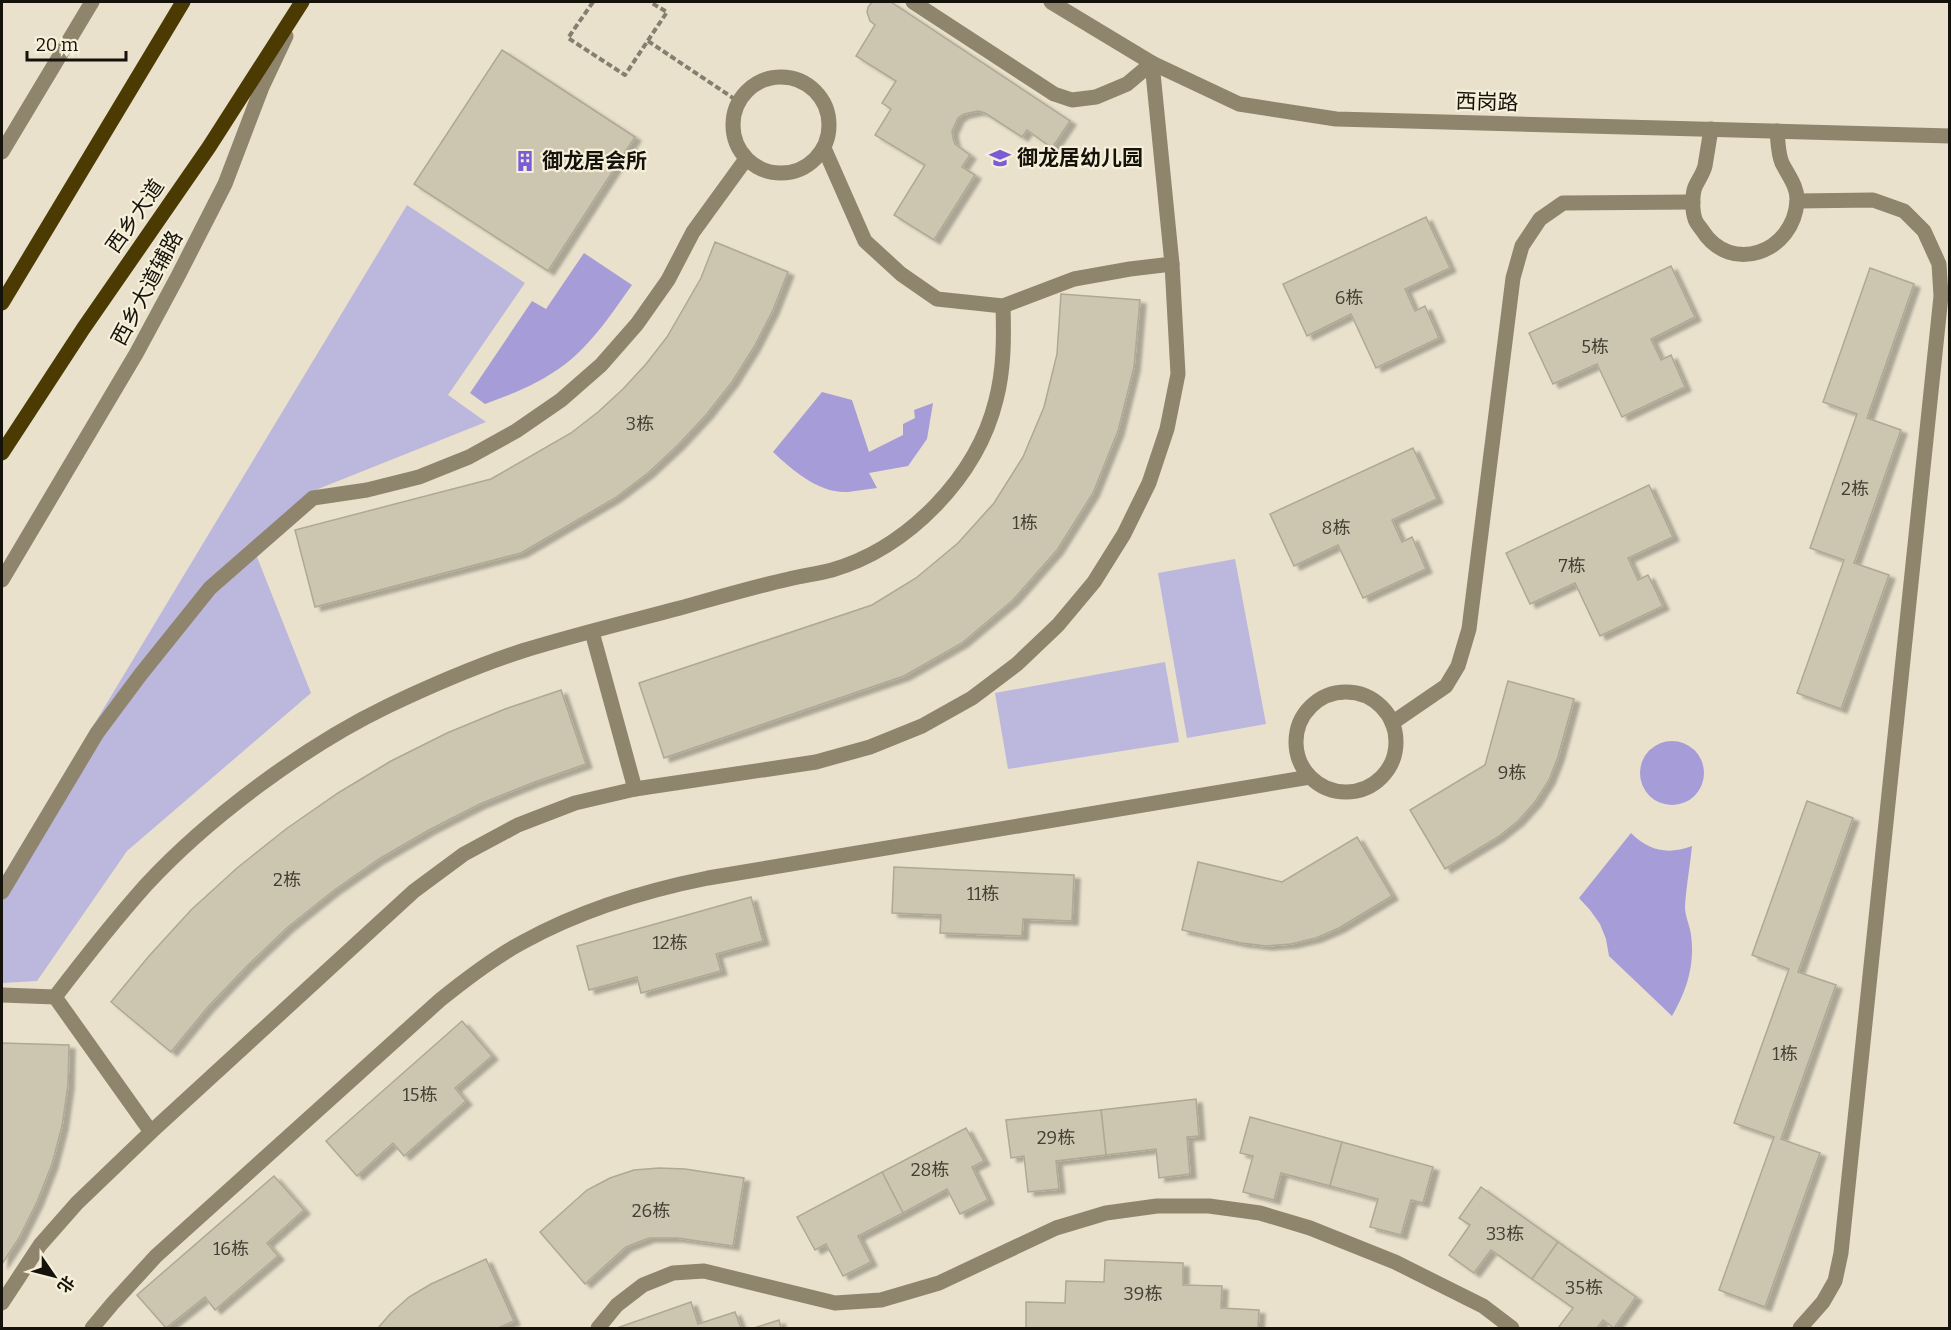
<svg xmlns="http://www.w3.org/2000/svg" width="1951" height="1330" viewBox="0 0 1951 1330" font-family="Bitter,'Noto Sans SC',serif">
<defs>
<filter id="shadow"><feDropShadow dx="6" dy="4" stdDeviation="1.5" flood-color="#0004"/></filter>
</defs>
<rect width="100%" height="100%" fill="#e9e1cc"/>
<g fill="#bcb7dd">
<path d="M407,205L525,283L448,395L486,422L308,493L253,547L311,693L127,851L37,981L2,983V877Z"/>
<path d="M1235,559L1266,724L1187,738L1158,573Z"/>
<path d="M1165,662L1179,742L1008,769L995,693Z"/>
</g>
<g fill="#a69cd7">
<path d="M584,253L632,285C612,313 592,344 564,365C540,383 513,394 485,404L470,393L532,301L546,309Z"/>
<path d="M822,392L852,400L869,452L903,435V424L915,418L914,410L933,403L927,439L908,466L869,473L877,488C867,489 857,491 848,492C820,494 792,470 773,452Z"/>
<circle cx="1672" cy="773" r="32"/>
<path d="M1631,833C1649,851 1668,855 1692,846C1690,867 1686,887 1685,907C1685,916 1690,926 1691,935C1695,965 1687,990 1672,1016L1609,956L1606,939L1600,924L1590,910L1579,898Z"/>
</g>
<g fill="#ccc5af" stroke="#afa893" stroke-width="1.5" filter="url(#shadow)">
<path d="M872,2H891L1070,121L1052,148L1027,130L1022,137L985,113L978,111L964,114L958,118L952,131L953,138L955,144L970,155L962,167L975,175L934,240L894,215L925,165L875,135L891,109L882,103L896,81L856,56L875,25L870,21L867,12L868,7Z"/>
<path d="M502,50L635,137L548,271L414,184Z"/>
<path d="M1426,217L1450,268L1405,289L1415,311L1425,306L1439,338L1376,368L1351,314L1307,336L1283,284Z"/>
<path d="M715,242L788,272L773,310L754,347L732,382L706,415L678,445L648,473L615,498L521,553L315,607L295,530L491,479L571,433L598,412L623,389L646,364L667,337L701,278Z"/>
<path d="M1671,266L1695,317L1651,339L1661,360L1671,355L1685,387L1622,417L1597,364L1553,384L1529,333Z"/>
<path d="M1870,268L1914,284L1867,418L1901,430L1854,563L1889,575L1841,709L1797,693L1844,560L1810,548L1857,414L1823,402Z"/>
<path d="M1061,294L1140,300L1134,367L1118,431L1093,493L1057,550L1013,600L962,643L904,676L664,758L639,683L872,605L916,578L958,543L994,503L1023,457L1044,407L1057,354Z"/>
<path d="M1413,448L1437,499L1392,520L1402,542L1412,537L1426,569L1363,598L1338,545L1294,566L1270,514Z"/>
<path d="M1649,485L1673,537L1628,558L1638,580L1648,575L1663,606L1600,636L1575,583L1530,604L1506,553Z"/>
<path d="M1508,681L1574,699L1558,757L1549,780L1535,802L1518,821L1498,837L1445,869L1410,810L1485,765Z"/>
<path d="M561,690L586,764L532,783L480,804L429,830L379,859L333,891L288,927L247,966L207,1008L171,1052L111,1002L149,956L191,910L237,868L286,829L338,793L391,761L447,733L505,709Z"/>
<path d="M1807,801L1853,818L1798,972L1836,985L1781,1139L1820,1153L1765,1307L1719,1290L1774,1137L1734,1123L1789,969L1752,955Z"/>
<path d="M1357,837L1392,896L1339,928L1316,938L1291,944L1266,946L1241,943L1182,930L1198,862L1282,882Z"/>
<path d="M894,867L1074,875L1072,921L1023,919L1022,936L940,933L941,915L892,913Z"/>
<path d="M751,897L763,941L716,954L721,971L641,993L637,977L589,990L577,946Z"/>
<path d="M462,1021L492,1056L455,1088L466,1101L404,1156L393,1143L357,1176L326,1141Z"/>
<path d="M2,1043L69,1045L68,1085L62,1126L52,1164L37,1202L19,1238L2,1264Z"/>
<path d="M1196,1099L1199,1136L1187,1137L1190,1174L1159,1178L1156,1149L1106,1155L1101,1110Z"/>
<path d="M1101,1110L1106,1155L1056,1161L1059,1189L1028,1192L1024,1156L1011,1158L1006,1120Z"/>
<path d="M1250,1117L1342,1142L1330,1186L1281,1173L1274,1200L1243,1192L1253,1156L1240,1153Z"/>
<path d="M966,1128L984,1161L972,1167L988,1200L960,1214L947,1189L903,1213L882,1172Z"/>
<path d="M1342,1142L1433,1167L1423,1203L1411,1200L1401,1235L1370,1227L1378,1199L1330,1186Z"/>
<path d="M659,1168L685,1169L744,1178L733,1246L677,1238H649L626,1247L585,1284L540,1232L587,1190L610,1178L634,1170Z"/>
<path d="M882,1172L903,1213L858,1236L871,1262L843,1276L826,1244L815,1250L797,1217Z"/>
<path d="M274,1176L304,1210L267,1243L278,1256L215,1310L205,1297L166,1328L137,1295Z"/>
<path d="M1481,1187L1558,1242L1532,1279L1491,1250L1474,1273L1449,1255L1470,1225L1459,1218Z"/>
<path d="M1558,1242L1636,1297L1614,1328L1603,1320L1597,1328H1558L1573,1308L1532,1279Z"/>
<path d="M486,1259L514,1321L498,1328H378L390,1314L409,1297L431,1284Z"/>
<path d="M1105,1260L1183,1263V1285L1222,1286L1221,1308L1259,1310L1258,1328H1026V1302L1065,1303L1066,1281L1104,1282Z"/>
<path d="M691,1302L698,1324L735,1312L741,1328H617Z"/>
<path d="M779,1320L781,1328H754Z"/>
</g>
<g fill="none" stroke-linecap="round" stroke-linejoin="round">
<g stroke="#847f70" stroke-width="4" stroke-dasharray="6 3" stroke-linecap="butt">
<path d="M593,2L568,38L625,75L667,12L650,2"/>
<path d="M648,41L739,102"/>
</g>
<g stroke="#8f856c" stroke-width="15">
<path d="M913,2L1054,94L1072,100L1096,97L1127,84L1152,63"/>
<circle cx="781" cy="125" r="48"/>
<path d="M1711,129C1709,142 1707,154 1705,166C1703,174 1698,180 1695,187C1692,195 1692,210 1695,219C1696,223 1700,227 1702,230C1731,276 1794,252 1797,201C1798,187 1788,175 1782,163C1778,154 1778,141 1777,131"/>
<path d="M1797,201L1873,200L1904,211L1924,231L1939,264L1941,296L1841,1253L1835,1281L1823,1302L1800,1328"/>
<path d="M592,632L635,789"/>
<circle cx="1346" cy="742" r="50"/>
<path d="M1392,723L1446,686L1458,666L1469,629L1513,278L1522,246L1540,219L1563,203L1693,202"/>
<path d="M2,892L97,733L141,674L210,588L313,498L367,490L419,477L469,457L516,431L561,400L601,365L637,324L668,280L693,232L746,159"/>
<path d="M2,995L55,997C84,959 114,921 146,885C209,817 305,746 388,706C432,685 476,666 522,651C574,635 627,622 680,608C716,598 753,587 789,579C804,575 818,574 832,570C908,548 977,477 996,400C1004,369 1004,339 1003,306"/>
<path d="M55,997L151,1132"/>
<path d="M2,1303L40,1245L77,1203L151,1132L414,891L464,854L518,825L575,803L635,789L816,762L870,747L922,726L972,698L1017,664L1058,625L1094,582L1124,534L1149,483L1167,429L1178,374L1172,264L1130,269L1074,279L1003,306L937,299L901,274L865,241L824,148"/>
<path d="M92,1328L113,1303L156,1256L440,1000C466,979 493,958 523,942C581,910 643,891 708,878L1310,777"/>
<path d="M598,1328L617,1305L643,1285L673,1273L704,1271L835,1303L881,1300L939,1283L1056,1228L1106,1213L1157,1206H1209L1260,1213L1310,1228L1395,1262L1483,1306L1512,1328"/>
</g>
<g stroke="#8f856c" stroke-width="15">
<path d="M1051,2L1152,63L1239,104L1336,119L1950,136"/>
<path d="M1152,63L1172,264"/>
</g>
<g stroke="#8f856c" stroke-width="15">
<path d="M2,152L92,2"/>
<path d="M2,580L136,354L178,276L225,184L262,87L286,36"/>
</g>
<g stroke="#4b3b02" stroke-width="15">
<path d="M2,303L183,2"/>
<path d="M2,453L83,329L209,147L302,2"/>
</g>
</g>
<defs>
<symbol id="school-bare" viewBox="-9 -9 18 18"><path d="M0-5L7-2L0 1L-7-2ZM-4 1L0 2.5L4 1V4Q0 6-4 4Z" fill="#7c5bd5" stroke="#f6efd9" stroke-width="2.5" paint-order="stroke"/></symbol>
<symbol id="building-bare" viewBox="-9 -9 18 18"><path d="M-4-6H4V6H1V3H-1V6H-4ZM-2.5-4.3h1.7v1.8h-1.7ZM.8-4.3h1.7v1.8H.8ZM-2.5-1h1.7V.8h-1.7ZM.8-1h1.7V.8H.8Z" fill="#7c5bd5" stroke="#f6efd9" stroke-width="2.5" paint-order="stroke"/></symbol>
</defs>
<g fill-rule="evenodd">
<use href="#school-bare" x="985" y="143" width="30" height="30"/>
<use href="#building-bare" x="510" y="146" width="30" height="30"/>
</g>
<g text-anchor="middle" stroke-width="4.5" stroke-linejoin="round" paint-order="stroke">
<g font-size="18" fill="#433f34">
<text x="1349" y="304">6栋</text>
<text x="1595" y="353">5栋</text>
<text x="640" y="430">3栋</text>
<text x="1855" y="495">2栋</text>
<text x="1025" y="529">1栋</text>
<text x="1336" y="534">8栋</text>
<text x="1572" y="572">7栋</text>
<text x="1512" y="779">9栋</text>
<text x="287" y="886">2栋</text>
<text x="983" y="900">11栋</text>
<text x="670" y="949">12栋</text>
<text x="1785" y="1060">1栋</text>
<text x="420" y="1101">15栋</text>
<text x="1056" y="1144">29栋</text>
<text x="930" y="1176">28栋</text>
<text x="651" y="1217">26栋</text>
<text x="1505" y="1240">33栋</text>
<text x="231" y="1255">16栋</text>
<text x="1584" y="1294">35栋</text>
<text x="1143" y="1300">39栋</text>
</g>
<g font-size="21" fill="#15120b" stroke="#f6efd9">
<text transform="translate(1487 102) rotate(2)" y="7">西岗路</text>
<text transform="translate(135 216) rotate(-55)" y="7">西乡大道</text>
<text transform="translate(147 288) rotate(-62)" y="7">西乡大道辅路</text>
</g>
<g font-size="21" font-weight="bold" fill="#15120b" stroke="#f6efd9" text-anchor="start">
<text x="1017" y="165">御龙居幼儿园</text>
<text x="542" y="168">御龙居会所</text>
</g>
</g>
<rect width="1951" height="1330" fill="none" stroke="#15120b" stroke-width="6"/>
<g transform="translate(54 1276) rotate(125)" stroke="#f6efd9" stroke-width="4.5" paint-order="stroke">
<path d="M0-4.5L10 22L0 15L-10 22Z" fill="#15120b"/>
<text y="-9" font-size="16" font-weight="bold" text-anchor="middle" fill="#15120b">北</text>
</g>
<path d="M27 51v9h99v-9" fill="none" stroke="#15120b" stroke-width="3"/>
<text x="36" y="51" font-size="18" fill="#15120b" stroke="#f6efd9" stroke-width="4.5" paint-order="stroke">20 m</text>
</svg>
